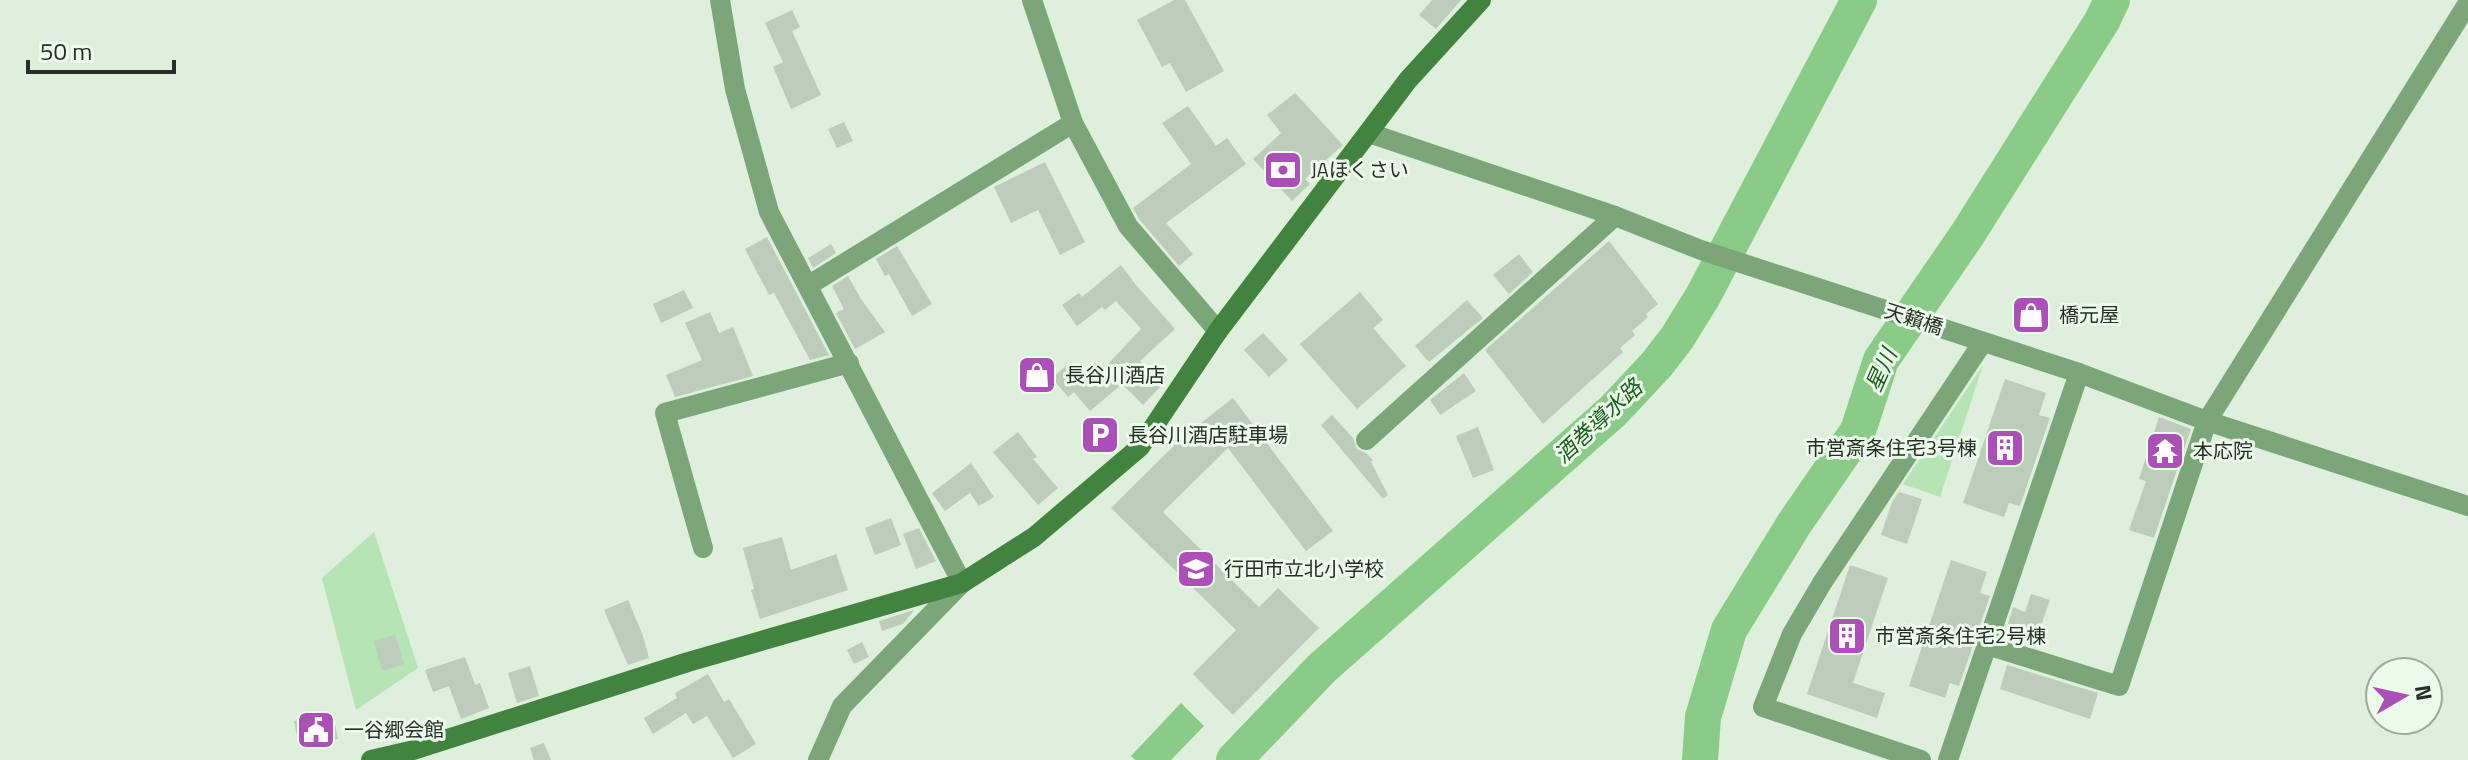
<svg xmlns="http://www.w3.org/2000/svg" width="2468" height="760" viewBox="0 0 2468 760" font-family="'Titillium Web','Noto Sans JP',sans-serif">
<rect width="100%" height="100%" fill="#deefdc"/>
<g fill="#b6e4b4">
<path d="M1983,365L1940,497L1903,484Z"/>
<path d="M374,532L418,668L356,710L322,578Z"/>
</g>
<path fill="#89cb87" d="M1181,703L1204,726L1171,760H1135L1131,756Z"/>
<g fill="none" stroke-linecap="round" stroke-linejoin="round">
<g stroke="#89cb87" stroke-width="36">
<path d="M1234,760L1322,668L1613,411L1657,364L1677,338L1703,296L1859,0"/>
<path d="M1700,760L1703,717L1729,630L1794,524L1858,431L1881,360L1967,235L2102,21L2112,0"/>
</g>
</g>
<g fill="#bccdba">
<path d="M1174,0H1185L1224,71L1186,92L1170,63L1162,67L1137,20Z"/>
<path d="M1432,0H1461L1436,29L1419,15Z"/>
<path d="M792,10L800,27L792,31L821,95L791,109L773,67L783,62L765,23Z"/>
<path d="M1295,93L1343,145L1305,179L1310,184L1292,201L1253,159L1281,133L1267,115Z"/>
<path d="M1188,106L1216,146L1227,138L1246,164L1166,223L1193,254L1179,266L1139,219L1133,208L1191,164L1162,123Z"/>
<path d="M844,122L853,141L837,148L828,129Z"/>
<path d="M1045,162L1085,242L1060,255L1038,210L1011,223L994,187Z"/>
<path d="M767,237L829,355L810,360L774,293L769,295L745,249Z"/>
<path d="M1609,241L1658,304L1646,314L1648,317L1632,331L1635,335L1620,348L1623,352L1543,424L1485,350Z"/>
<path d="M831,244L836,253L813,268L808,258Z"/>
<path d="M897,246L932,304L912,316L889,274L885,276L876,259Z"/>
<path d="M1519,254L1533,272L1509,294L1493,275Z"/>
<path d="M1121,265L1136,285L1175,329L1140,361L1164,383L1143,405L1122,384L1090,411L1074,392L1068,397L1052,378L1071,362L1089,384L1141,329L1116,301L1105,310L1102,307L1077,326L1062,305L1079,293L1082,297Z"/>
<path d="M848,276L861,299L885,332L855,349L836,313L844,309L832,286Z"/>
<path d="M684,290L693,308L661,323L653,304Z"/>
<path d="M1360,292L1383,320L1373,328L1406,366L1357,409L1300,344Z"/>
<path d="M1467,300L1483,318L1429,362L1415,346Z"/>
<path d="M710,312L719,333L733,327L753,376L675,397L666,375L702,360L685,323Z"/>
<path d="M1263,333L1288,360L1269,377L1244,350Z"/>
<path d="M1043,358L1055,372L1030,392L1019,379Z"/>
<path d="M1464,373L1476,391L1440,415L1430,400Z"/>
<path d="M2005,379L2046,393L2039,415L2050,418L2020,506L2009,503L2004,517L1963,503Z"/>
<path d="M1233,398L1333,531L1306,551L1228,448L1163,512L1259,607L1278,588L1319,628L1233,715L1193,674L1236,630L1111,508L1195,425L1197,426Z"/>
<path d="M1332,415L1353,438L1357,449L1366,453L1373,460L1371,462L1388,495L1383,499L1321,425Z"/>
<path d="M2159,417L2191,429L2154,538L2129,530L2146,481L2139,479Z"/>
<path d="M1478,427L1494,470L1473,478L1456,436Z"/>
<path d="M1018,432L1037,457L1033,459L1058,488L1038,505L993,452Z"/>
<path d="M971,463L994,497L979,506L970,493L945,511L932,493Z"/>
<path d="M1899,492L1922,499L1907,544L1881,535L1892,502Z"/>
<path d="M891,518L901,545L875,555L865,528Z"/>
<path d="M919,528L936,561L916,569L903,534Z"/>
<path d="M782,537L791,570L836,554L848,590L760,619L751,590L754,589L743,548Z"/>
<path d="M1951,560L1987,572L1980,593L1990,596L1959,686L1950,683L1945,698L1909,686Z"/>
<path d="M1850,565L1888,578L1853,683L1885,693L1877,718L1807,694Z"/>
<path d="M2031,594L2050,600L2034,646L2004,637L2013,607L2025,612Z"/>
<path d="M628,600L643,636L649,658L628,665L604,610Z"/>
<path d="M914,610L903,624L882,631L879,621Z"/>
<path d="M395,635L404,664L382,671L374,641Z"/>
<path d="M862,642L869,657L854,664L847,650Z"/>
<path d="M465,657L475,685L480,683L489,708L461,719L449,686L433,692L425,670Z"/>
<path d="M2007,665L2098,693L2090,719L2000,689Z"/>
<path d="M530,666L539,696L517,703L508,673Z"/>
<path d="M708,674L724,702L729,699L756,744L733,758L707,716L693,724L686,713L653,734L644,718L677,698L675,693Z"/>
<path d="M333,714L338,739L299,746L294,721Z"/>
<path d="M544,743L551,760H534L530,748Z"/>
</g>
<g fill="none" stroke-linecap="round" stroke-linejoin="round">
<g stroke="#7ba679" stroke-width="20">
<path d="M720,0L735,89L769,212L962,583L842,706L818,760"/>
<path d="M1032,0L1073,123L1128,226L1218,331"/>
<path d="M2468,3L2207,421L2468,506"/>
<path d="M1369,133L1615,216L1701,250L2079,373L2207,421L2119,686L1987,645"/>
<path d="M809,285L1073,123"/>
<path d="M1366,440L1615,216"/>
<path d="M703,548L665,413L849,363"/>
<path d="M1921,760L1763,707L1792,634L1822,583L1983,342"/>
<path d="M1948,760L2079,373"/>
</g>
<path stroke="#428340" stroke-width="20" d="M371,760L410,751L688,662L962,583L1034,537L1140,447L1218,331L1408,80L1481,0"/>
</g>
<defs>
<symbol id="bank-square" viewBox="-11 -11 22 22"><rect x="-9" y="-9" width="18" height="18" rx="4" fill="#ad4fb8" stroke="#ebfdea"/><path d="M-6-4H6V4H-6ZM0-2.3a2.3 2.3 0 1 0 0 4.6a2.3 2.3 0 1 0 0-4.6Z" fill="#fff"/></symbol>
<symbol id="shop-square" viewBox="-11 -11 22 22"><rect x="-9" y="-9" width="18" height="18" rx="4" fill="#ad4fb8" stroke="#ebfdea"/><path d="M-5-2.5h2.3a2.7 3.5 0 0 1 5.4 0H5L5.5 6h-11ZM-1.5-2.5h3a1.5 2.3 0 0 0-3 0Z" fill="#fff"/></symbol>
<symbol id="parking-square" viewBox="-11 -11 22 22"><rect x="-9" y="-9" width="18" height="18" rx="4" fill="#ad4fb8" stroke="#ebfdea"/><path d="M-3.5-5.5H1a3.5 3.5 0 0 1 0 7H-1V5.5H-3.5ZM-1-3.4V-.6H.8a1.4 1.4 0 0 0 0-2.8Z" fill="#fff"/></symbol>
<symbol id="building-square" viewBox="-11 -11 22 22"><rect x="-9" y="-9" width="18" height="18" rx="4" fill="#ad4fb8" stroke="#ebfdea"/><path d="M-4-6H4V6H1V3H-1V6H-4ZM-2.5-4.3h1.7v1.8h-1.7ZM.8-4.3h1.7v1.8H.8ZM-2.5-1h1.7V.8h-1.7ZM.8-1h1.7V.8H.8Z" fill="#fff"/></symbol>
<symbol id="temple-square" viewBox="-11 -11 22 22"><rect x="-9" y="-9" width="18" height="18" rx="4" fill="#ad4fb8" stroke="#ebfdea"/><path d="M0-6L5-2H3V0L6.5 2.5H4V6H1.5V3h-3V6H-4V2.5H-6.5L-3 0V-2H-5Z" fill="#fff"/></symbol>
<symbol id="school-square" viewBox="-11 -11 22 22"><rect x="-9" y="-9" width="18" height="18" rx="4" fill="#ad4fb8" stroke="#ebfdea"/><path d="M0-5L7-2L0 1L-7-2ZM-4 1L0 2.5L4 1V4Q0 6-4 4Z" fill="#fff"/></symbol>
<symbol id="civic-square" viewBox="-11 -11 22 22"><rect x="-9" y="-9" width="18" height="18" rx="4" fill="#ad4fb8" stroke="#ebfdea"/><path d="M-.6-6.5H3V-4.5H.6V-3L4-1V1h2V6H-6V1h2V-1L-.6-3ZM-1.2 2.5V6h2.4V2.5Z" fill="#fff"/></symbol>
</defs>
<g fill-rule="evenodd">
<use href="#bank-square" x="1261" y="148" width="44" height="44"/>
<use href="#shop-square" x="2009" y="293" width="44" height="44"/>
<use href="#shop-square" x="1015" y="353" width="44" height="44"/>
<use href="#parking-square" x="1078" y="413" width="44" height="44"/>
<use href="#building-square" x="1983" y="426" width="44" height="44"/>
<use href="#temple-square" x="2143" y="429" width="44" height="44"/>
<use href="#school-square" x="1174" y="547" width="44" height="44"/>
<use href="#building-square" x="1825" y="614" width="44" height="44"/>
<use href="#civic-square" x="294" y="708" width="44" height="44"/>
</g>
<g text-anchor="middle" stroke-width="6" stroke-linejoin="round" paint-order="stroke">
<g font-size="20" fill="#272e27" stroke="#ebfdea" text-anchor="start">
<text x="1311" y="177">JAほくさい</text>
<text x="2059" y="322">橋元屋</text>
<text x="1065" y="382">長谷川酒店</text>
<text x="1128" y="442">長谷川酒店駐車場</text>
<text x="1977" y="455" text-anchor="end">市営斎条住宅3号棟</text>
<text x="2193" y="458">本応院</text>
<text x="1224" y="576">行田市立北小学校</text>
<text x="1875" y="643">市営斎条住宅2号棟</text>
<text x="344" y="737">一谷郷会館</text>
</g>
<g font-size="20" fill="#272e27" stroke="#ebfdea">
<text transform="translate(1914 319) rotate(18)" y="7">天籟橋</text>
</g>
<g font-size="22" font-style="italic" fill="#1a5c1b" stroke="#ebfdea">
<text transform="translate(1881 370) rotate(-66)" y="8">星川</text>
<text transform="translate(1598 421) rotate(-43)" y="8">酒巻導水路</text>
</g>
</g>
<g transform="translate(2404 696) rotate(81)"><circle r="38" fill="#ebfdea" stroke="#9daa9c" stroke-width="2"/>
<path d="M0-6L14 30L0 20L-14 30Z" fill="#ad4fb8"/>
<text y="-12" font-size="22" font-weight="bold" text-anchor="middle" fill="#272e27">N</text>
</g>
<path d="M28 60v12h146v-12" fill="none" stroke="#272e27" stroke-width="4"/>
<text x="40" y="60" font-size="24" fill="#272e27" stroke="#ebfdea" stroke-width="6" paint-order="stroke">50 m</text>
</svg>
